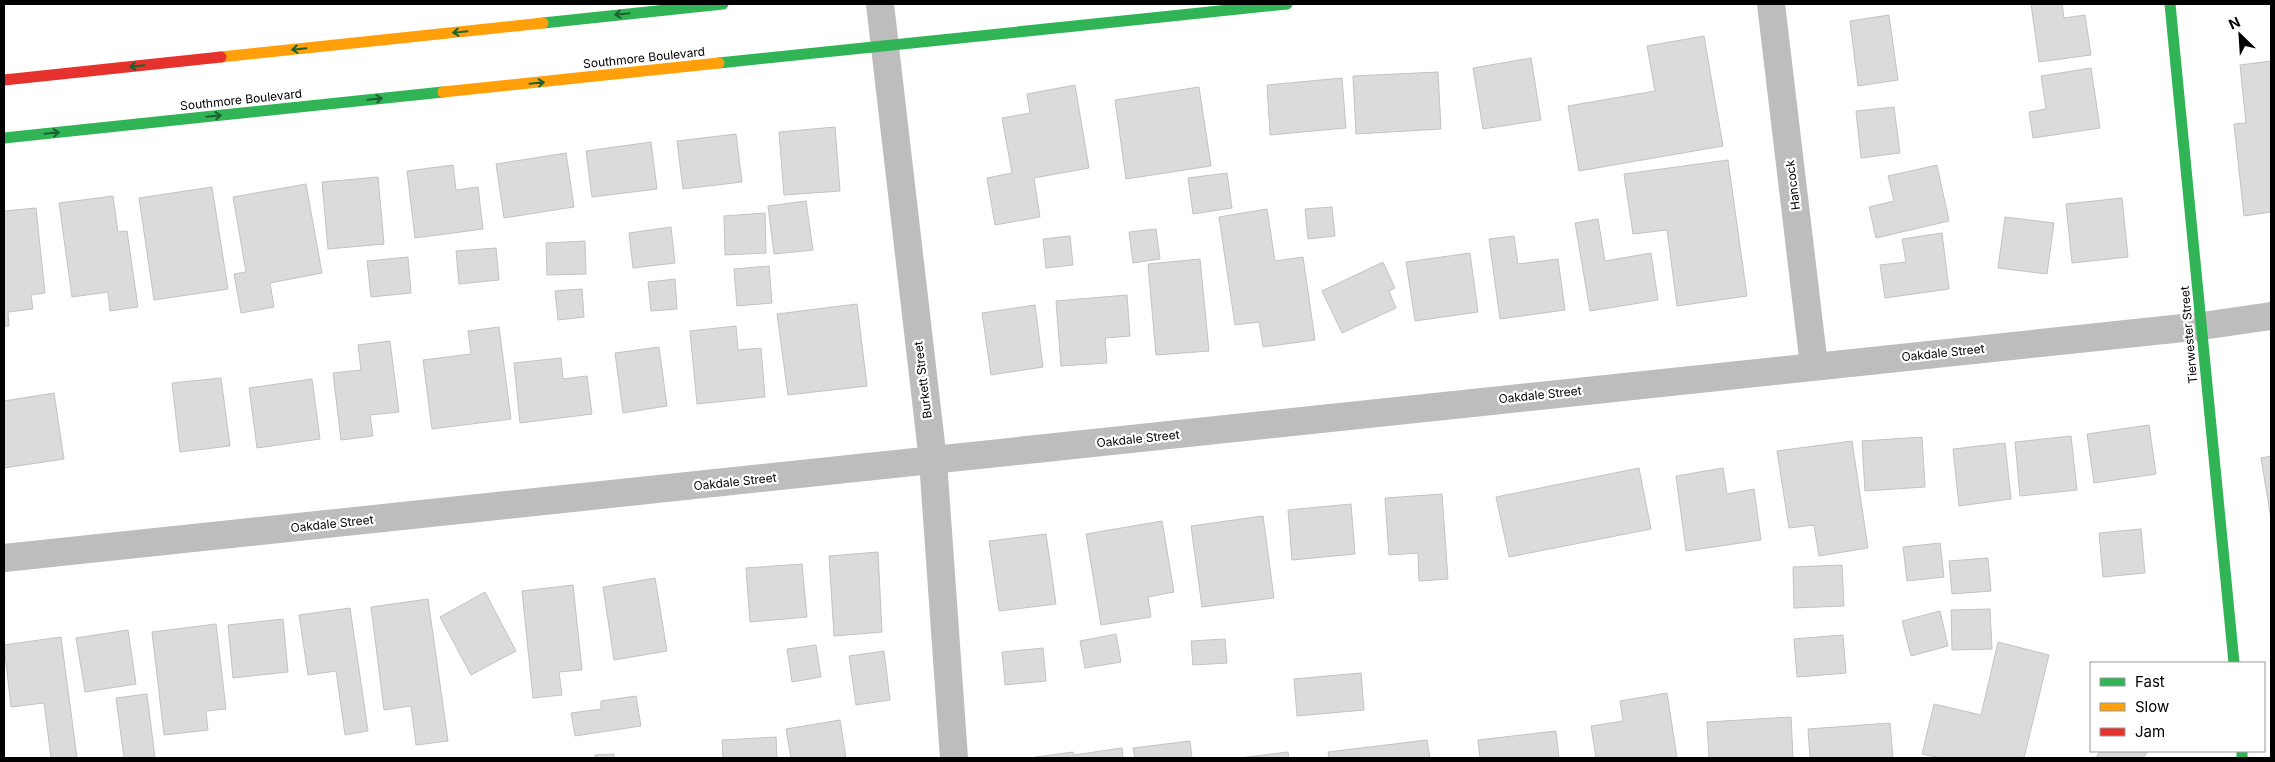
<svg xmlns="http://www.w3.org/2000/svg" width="2275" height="762" viewBox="0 0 2275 762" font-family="Inter,sans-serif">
<rect width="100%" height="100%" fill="#fff"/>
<g fill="#dbdbdb" stroke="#c3c3c3">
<path d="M2031,4H2062L2064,18L2085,15L2091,55L2039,62Z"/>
<path d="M1889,15L1898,80L1858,86L1850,21Z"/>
<path d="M1704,36L1723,146L1579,171L1568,106L1655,91L1647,46Z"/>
<path d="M1531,58L1541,120L1483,129L1473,68Z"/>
<path d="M2271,61V212L2244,216L2234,124L2246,123L2240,65Z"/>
<path d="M2091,68L2100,128L2033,138L2029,112L2046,109L2041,76Z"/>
<path d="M1438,72L1441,129L1356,134L1353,76Z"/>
<path d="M1342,78L1346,128L1270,135L1267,85Z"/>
<path d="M1075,85L1089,168L1034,178L1040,217L995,225L987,178L1012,173L1002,118L1030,113L1027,94Z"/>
<path d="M1199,87L1211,166L1126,179L1115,100Z"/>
<path d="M1894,107L1900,153L1861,158L1856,111Z"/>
<path d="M835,127L840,191L784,195L779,132Z"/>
<path d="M736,134L742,182L683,189L677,141Z"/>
<path d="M651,142L657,189L592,197L586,151Z"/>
<path d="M566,153L574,207L504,218L496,164Z"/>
<path d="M1728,160L1747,296L1677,306L1667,230L1633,234L1624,174Z"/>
<path d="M453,165L456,190L478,187L483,229L415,238L407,171Z"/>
<path d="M1937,165L1949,221L1876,238L1869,207L1894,201L1888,176Z"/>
<path d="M1227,173L1232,208L1193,214L1188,178Z"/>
<path d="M378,177L384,244L328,249L322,182Z"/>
<path d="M306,184L322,273L270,283L274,307L241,313L234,274L246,272L233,197Z"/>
<path d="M212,187L228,289L154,300L139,198Z"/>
<path d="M113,196L118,232L127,231L138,307L110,311L108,292L72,297L59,203Z"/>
<path d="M2122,198L2128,257L2072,263L2066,204Z"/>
<path d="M806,201L813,250L774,254L768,206Z"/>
<path d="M1332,207L1335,236L1308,239L1305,209Z"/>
<path d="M36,208L45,293L31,295L33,309L8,312L9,326H4V211Z"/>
<path d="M1267,209L1275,261L1303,257L1315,340L1263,347L1259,322L1235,325L1219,217Z"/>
<path d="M765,213L766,253L725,255L724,216Z"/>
<path d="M2005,217L2054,223L2047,274L1998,268Z"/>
<path d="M1598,219L1605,261L1651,253L1658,300L1590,311L1575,223Z"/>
<path d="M671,227L675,263L633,268L629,233Z"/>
<path d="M1156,229L1160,259L1133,263L1129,232Z"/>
<path d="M1942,233L1949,289L1885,298L1880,265L1906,262L1902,239Z"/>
<path d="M1070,236L1073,265L1046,268L1043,239Z"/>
<path d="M1514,236L1518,264L1558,259L1565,310L1500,319L1489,239Z"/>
<path d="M585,241L586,274L547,275L546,243Z"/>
<path d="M496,248L499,280L459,284L456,251Z"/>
<path d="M1470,253L1478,312L1415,321L1406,262Z"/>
<path d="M408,257L411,293L371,297L367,261Z"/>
<path d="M1200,259L1209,351L1156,355L1148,264Z"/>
<path d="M1383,262L1395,288L1389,291L1396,308L1342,333L1322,291Z"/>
<path d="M769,266L772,303L737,306L734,269Z"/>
<path d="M675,279L677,309L651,311L648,282Z"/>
<path d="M582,289L584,317L558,320L555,291Z"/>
<path d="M1127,295L1130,336L1105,338L1107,363L1061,366L1056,301Z"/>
<path d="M857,304L867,386L788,395L777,314Z"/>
<path d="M1035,305L1043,367L991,375L982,313Z"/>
<path d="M736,326L738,350L761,348L765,397L697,404L690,331Z"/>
<path d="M499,327L511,419L432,429L423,360L471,354L468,331Z"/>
<path d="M390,341L399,412L370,415L373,436L341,440L333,373L361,370L358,345Z"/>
<path d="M659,347L667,406L623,413L615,353Z"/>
<path d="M561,358L563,379L587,376L592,414L520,423L514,363Z"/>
<path d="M221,378L230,446L180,452L172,383Z"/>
<path d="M312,379L320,439L257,448L249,388Z"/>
<path d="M54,393L64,459L4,468V401Z"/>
<path d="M2149,425L2156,474L2094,483L2087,434Z"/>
<path d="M2071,436L2077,490L2020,496L2015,442Z"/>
<path d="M1922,437L1925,487L1865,491L1862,441Z"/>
<path d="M1852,441L1868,548L1819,556L1814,525L1789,528L1777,451Z"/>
<path d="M2005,443L2011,499L1959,506L1953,449Z"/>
<path d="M2271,456V519L2261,458Z"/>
<path d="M1639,468L1651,529L1509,557L1496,497Z"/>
<path d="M1723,468L1727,494L1754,489L1761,540L1686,551L1676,476Z"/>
<path d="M1442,494L1448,579L1419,581L1418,553L1389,555L1385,498Z"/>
<path d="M1351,504L1355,554L1292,560L1288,510Z"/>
<path d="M1263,516L1274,598L1202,607L1191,526Z"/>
<path d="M1162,521L1174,592L1148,597L1151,617L1101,625L1086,534Z"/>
<path d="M2141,529L2145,573L2103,577L2099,533Z"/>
<path d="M1046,534L1056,604L999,611L989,541Z"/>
<path d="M1940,543L1944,577L1907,581L1903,547Z"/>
<path d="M878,552L882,632L834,636L829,556Z"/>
<path d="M1988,558L1991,591L1952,594L1949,561Z"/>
<path d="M802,564L807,617L750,622L746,568Z"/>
<path d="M1842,565L1844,606L1794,608L1793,567Z"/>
<path d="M655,578L667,651L614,660L603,587Z"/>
<path d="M573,585L582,670L559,672L562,695L533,698L522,591Z"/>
<path d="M485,592L516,651L471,675L440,617Z"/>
<path d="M428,599L448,741L416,745L411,706L384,710L371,607Z"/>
<path d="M350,608L368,731L345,735L336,671L308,675L299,615Z"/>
<path d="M1990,609L1992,649L1952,650L1951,610Z"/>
<path d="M1940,611L1948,646L1911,656L1902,621Z"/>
<path d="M283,619L288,672L233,678L228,625Z"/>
<path d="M216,624L226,709L206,711L208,730L164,735L152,632Z"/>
<path d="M128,630L136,684L85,692L76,638Z"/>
<path d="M1116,634L1121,662L1085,668L1080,641Z"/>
<path d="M1843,635L1846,673L1797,677L1794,639Z"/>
<path d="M61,637L77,758H51L44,703L11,707L4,645Z"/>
<path d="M1225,639L1227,663L1193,665L1191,641Z"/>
<path d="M1998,642L2049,655L2024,758H1941L1922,754L1934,704L1981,715Z"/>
<path d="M816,645L821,677L792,682L787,649Z"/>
<path d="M1043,648L1046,681L1005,685L1002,652Z"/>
<path d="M884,651L890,700L856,705L849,656Z"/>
<path d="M1361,673L1364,710L1297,716L1294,679Z"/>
<path d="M1667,693L1677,758H1596L1591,726L1623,721L1620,701Z"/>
<path d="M147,694L155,758H124L116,698Z"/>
<path d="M636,696L641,726L575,736L571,713L601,709V701Z"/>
<path d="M1791,717L1793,758H1709L1707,722Z"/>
<path d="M840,720L846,758H791L786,729Z"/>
<path d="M1890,723L1893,758H1810L1808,729Z"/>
<path d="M1556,731L1559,758H1480L1478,740Z"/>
<path d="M776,737L777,758H723L722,740Z"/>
<path d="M1427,740L1430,758H1329L1328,752Z"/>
<path d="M1190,741L1192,758H1135L1133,748Z"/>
<path d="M1122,748L1123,758H1029L1073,752L1074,755Z"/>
<path d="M2100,751H2148L2143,758H2096Z"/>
<path d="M1288,752L1289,758H1239Z"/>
<path d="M614,754V758H595V755Z"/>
</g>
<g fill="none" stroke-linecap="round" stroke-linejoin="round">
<g stroke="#bdbdbd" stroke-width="28">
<path d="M880,4L933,461L954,758"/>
<path d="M1771,4L1814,366"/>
<path d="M4,558L2202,326L2271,316"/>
</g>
<g stroke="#30b455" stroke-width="11">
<path d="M2170,4L2234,663"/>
<path d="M543,23L723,4"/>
<path d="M719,63L1287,4"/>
<path d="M4,138L443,92"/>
<path d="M2242,751V758"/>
</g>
<g stroke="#ff9f0a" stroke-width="11">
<path d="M221,57L543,23"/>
<path d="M443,92L719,63"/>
</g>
<path stroke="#e5322d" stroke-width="11" d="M4,80L221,57"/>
</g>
<defs><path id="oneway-shaft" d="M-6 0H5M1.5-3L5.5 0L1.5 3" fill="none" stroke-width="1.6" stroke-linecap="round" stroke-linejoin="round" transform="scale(1.25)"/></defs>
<g stroke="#1a632f">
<use href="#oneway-shaft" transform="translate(622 14) rotate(174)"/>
<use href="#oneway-shaft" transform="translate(460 32) rotate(174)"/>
<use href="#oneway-shaft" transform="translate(299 49) rotate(174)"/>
<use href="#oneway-shaft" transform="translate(137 66) rotate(174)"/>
<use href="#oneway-shaft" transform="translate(537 83) rotate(-6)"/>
<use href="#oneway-shaft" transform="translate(375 99) rotate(-6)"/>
<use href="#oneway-shaft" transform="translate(214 116) rotate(-6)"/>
<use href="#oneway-shaft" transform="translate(52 133) rotate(-6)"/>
</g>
<g text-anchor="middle" stroke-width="4.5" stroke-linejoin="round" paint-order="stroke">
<g font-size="12" fill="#000" stroke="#fff">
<text transform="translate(644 58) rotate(-6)" y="4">Southmore Boulevard</text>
<text transform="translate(241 100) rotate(-6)" y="4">Southmore Boulevard</text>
<text transform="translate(1793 185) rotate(-97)" y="4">Hancock</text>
<text transform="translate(2189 335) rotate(-95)" y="4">Tierwester Street</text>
<text transform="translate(1943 353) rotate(-6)" y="4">Oakdale Street</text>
<text transform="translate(923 380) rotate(-97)" y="4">Burkett Street</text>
<text transform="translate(1540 395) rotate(-6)" y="4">Oakdale Street</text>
<text transform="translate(1138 439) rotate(-6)" y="4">Oakdale Street</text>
<text transform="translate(735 482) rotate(-6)" y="4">Oakdale Street</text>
<text transform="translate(332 524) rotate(-6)" y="4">Oakdale Street</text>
</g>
</g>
<rect width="2275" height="762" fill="none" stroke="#000000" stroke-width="10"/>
<rect x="2090" y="662" width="175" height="90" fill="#ffffff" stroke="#999999"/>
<rect x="2100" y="678" width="25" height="8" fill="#30b455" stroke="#999999"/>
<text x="2135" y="687" font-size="15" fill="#000000">Fast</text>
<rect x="2100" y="703" width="25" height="8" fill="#ff9f0a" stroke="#999999"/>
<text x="2135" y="712" font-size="15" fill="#000000">Slow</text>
<rect x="2100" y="728" width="25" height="8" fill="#e5322d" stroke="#999999"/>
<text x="2135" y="737" font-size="15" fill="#000000">Jam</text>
<g transform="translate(2240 35) rotate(335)" stroke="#ffffff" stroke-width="4" paint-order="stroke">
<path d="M0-4L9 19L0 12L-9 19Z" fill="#000000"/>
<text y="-8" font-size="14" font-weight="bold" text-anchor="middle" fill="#000000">N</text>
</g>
</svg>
